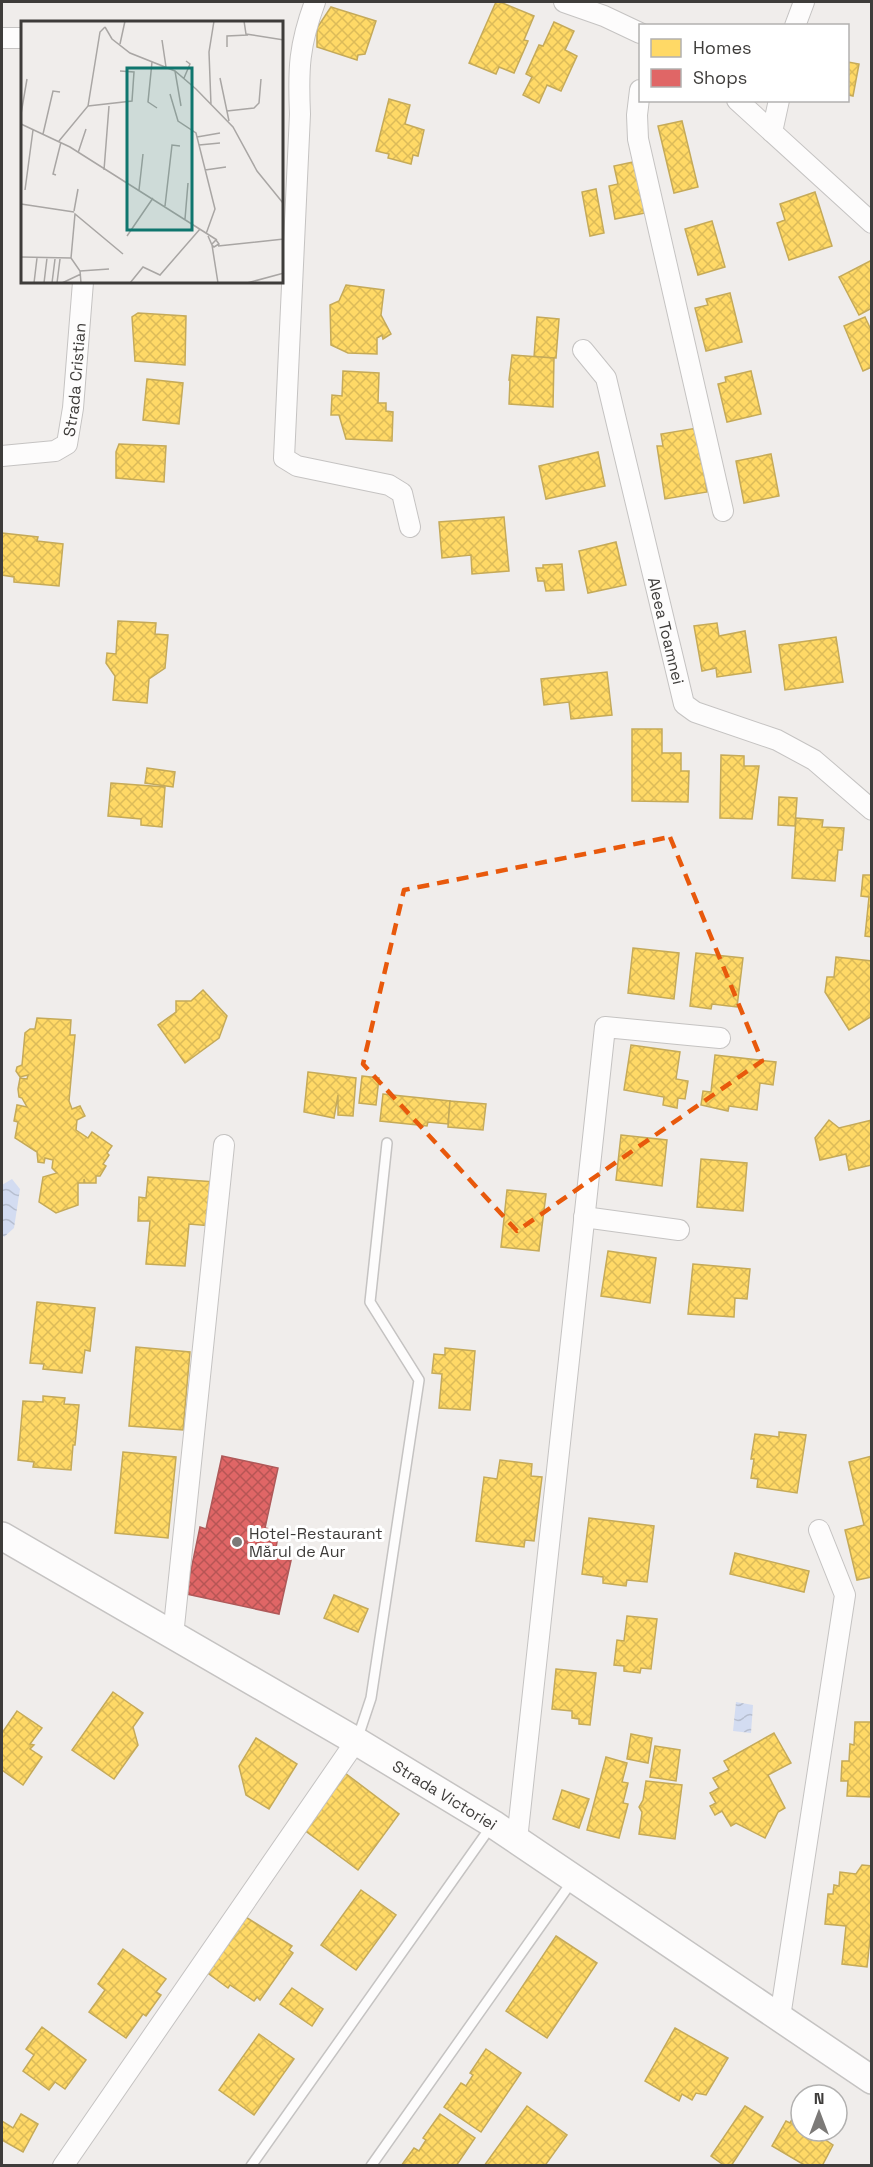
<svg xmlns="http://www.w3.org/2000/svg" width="873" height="2167" viewBox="0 0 873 2167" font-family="'Space Grotesk',sans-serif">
<defs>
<pattern id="water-waves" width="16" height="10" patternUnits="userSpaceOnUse" patternTransform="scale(1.5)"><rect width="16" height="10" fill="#d3dcf1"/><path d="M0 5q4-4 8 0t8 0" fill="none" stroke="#b6becf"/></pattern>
<pattern id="homes-cross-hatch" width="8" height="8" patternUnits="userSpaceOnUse" patternTransform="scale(1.5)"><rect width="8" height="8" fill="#ffd966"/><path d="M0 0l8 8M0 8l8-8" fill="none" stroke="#dcbb59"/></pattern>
<pattern id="shops-cross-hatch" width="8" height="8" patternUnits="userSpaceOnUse" patternTransform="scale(1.5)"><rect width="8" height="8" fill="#e06666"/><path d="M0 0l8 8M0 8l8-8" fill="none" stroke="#b75555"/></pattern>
</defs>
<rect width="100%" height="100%" fill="#f0edeb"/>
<g fill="url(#water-waves)">
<path d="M12,1179L20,1189L14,1228L4,1237L2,1234V1185Z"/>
<path d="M736,1702L753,1705L751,1733L733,1731Z"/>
</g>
<g fill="url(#homes-cross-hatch)" stroke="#c5aa59" stroke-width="1.5">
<path d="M496,2H500L534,16L524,40L528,41L514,73L499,67L496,74L469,63Z"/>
<path d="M331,7L376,21L365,54L358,55L357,60L317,47V28Z"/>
<path d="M554,22L574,31L565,50L577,56L561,91L547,85L539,103L523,95L532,77L526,74L539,45L543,46Z"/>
<path d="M848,62L859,64L853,96L848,95Z"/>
<path d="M389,99L410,105L405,124L424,130L418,156L413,155L411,164L388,158L389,154L376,151Z"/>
<path d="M682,121L698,187L674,193L658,126Z"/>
<path d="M638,161L650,212L615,219L609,186L618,184L614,166Z"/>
<path d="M596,189L604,233L590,236L582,192Z"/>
<path d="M815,192L832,246L789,260L777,223L785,220L780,204Z"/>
<path d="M712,221L725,267L698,275L685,229Z"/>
<path d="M872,260V308L859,315L839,277Z"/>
<path d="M346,285L384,290L381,315L391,334L383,339L382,335L377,338V354L348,353L331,345L330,305L339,301Z"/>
<path d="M730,293L742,342L706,351L695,308L708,305L706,299Z"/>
<path d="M138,313L186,316L185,365L135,361L132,317Z"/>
<path d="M537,317L559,319L556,358L534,357Z"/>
<path d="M865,317L872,332V367L863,371L844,326Z"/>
<path d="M512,355L554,358L553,407L509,404L510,380H509Z"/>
<path d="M343,371L379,373L378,403H386V411L393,412L392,441L346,439L339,415H331L332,395L342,396Z"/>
<path d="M751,371L761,414L727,422L718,384L726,382L725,377Z"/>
<path d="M147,379L183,383L179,424L143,420Z"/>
<path d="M697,428L707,492L665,499L657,446H663L661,434Z"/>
<path d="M119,444L166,446L164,482L116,478V452Z"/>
<path d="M598,452L605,486L546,499L539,466Z"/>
<path d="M771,454L779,496L744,503L736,461Z"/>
<path d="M504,517L509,571L472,574L471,555L442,558L439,522Z"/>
<path d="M2,533L38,537L37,541L63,544L59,586L14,582V577L2,575Z"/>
<path d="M616,542L626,585L588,593L579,551Z"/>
<path d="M562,564L564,590L546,591L544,581H538L536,568H543V565Z"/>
<path d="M118,621L156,623L155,634L168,635L165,668L149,679L147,703L113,700L115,676L106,663L107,653L116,654Z"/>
<path d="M717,623L719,636L745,631L751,672L717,677L716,668L702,671L694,626Z"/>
<path d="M836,637L843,682L785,690L779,645Z"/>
<path d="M607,672L612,715L571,719L569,702L544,705L541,679Z"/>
<path d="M632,729H662V753H681V771H689L688,802L632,801Z"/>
<path d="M721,755L744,756V766H759L752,819L720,818Z"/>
<path d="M147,768L175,772L173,787L145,783Z"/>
<path d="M111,783L165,787L162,827L141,825V819L108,816Z"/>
<path d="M779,797L797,798L795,826L778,825Z"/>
<path d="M796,818L823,820L822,827L844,828L842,850H838L835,881L792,878Z"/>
<path d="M863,875H872V937L865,936L869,897L861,896Z"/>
<path d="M633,948L679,953L674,999L628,993Z"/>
<path d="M696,953L743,958L737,1007L712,1004L711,1009L690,1006Z"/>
<path d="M836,957L872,961V1016L849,1030L825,992L827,977H834Z"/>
<path d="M203,990L227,1016L219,1038L185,1063L158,1025L176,1012V1001H191Z"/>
<path d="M37,1018L71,1020L70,1035H75L69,1101L72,1109L80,1106L85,1116L77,1120L76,1130L88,1138L92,1132L112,1146L107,1153L109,1155L103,1164L106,1166L100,1176H96V1183H85L84,1179V1183H78V1205L56,1213L39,1202L43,1177L57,1173L52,1168L53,1160L45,1158L44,1163L38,1162L37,1152L15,1138L18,1122L14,1121L17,1105L27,1107L22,1098L19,1097L18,1089L20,1078L27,1079L28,1075L20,1077L16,1071L17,1067L22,1065L25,1033L30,1029H35Z"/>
<path d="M631,1045L680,1052L676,1079L688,1081L685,1099L678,1098L677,1108L663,1105L664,1097L624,1090Z"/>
<path d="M715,1055L776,1062L773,1085L760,1083L757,1110L729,1106L728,1111L701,1105L703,1091L711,1092Z"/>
<path d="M308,1072L356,1078L353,1116L338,1115V1095L334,1118L304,1112Z"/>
<path d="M362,1076L379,1078L376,1105L359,1103Z"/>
<path d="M383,1094L450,1101L448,1124L428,1122L427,1126L380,1121Z"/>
<path d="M450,1101L486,1104L483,1130L448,1127Z"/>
<path d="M829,1120L839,1128L872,1120V1165L849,1170L846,1154L820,1160L815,1138Z"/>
<path d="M621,1135L667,1140L662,1186L616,1180Z"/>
<path d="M701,1159L747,1163L743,1211L697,1207Z"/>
<path d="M148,1177L215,1182L212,1226L189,1224L185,1266L146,1264L150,1221H138L139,1197L146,1198Z"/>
<path d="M507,1190L546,1194L539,1251L501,1247Z"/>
<path d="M608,1251L656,1258L650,1303L601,1296Z"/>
<path d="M693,1264L750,1269L747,1299L735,1298L734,1317L688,1314Z"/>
<path d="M37,1302L95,1308L90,1351L85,1350L82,1373L43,1369L44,1364L30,1363Z"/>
<path d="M136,1347L190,1352L183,1430L129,1426Z"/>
<path d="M445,1348L475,1351L470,1410L439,1408L442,1374L432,1373L434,1354L445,1355Z"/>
<path d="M43,1396L65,1398L64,1404L79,1405L75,1445H73L71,1470L33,1467L34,1462L18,1460L23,1401L43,1402Z"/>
<path d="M779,1432L806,1435L797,1493L757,1487L758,1479L751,1478L754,1459H751L755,1434L779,1437Z"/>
<path d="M123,1452L176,1457L168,1538L115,1533Z"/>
<path d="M872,1456V1577L857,1580L845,1530L864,1525L849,1462Z"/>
<path d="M500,1460L532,1464L531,1476L542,1477L534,1541L525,1540L524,1547L476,1541L484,1477L497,1479Z"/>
<path d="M589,1518L654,1526L647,1582L627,1580L626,1586L603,1583V1577L582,1574Z"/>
<path d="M735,1553L809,1571L804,1592L730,1574Z"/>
<path d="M334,1595L368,1609L358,1632L324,1618Z"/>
<path d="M627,1616L657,1619L651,1669L641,1668L640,1673L624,1671V1666L614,1665L617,1640L624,1641Z"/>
<path d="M556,1669L596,1673L590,1725L579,1724V1719L572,1718V1711L552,1709Z"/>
<path d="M113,1692L143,1713L133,1727L138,1745L114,1779L72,1750Z"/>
<path d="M17,1711L42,1728L30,1744L34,1745L30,1749L42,1757L23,1785L2,1770V1733Z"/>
<path d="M855,1722H872V1797L847,1796L848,1781H841L842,1761H849L850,1744L854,1745Z"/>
<path d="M774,1733L791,1763L768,1775L785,1808L778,1812L765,1838L736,1823L731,1826L722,1811L715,1815L710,1806L716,1803L710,1793L719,1788L713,1778L729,1770L724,1761Z"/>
<path d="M631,1734L652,1738L648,1763L627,1759Z"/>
<path d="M256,1738L297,1764L269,1809L246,1795L239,1766Z"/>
<path d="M655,1746L680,1750L676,1781L650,1777Z"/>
<path d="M606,1757L627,1763L622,1782L628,1783L623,1803L628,1804L619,1838L587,1830Z"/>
<path d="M345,1773L399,1814L358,1870L303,1829Z"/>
<path d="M646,1781L682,1785L675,1839L639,1834L642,1812L639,1807L643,1800Z"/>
<path d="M562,1790L589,1799L579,1828L553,1819Z"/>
<path d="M862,1865L872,1866V1921L867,1967L842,1964L846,1926L825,1924L828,1894H833L834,1885L839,1886L840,1872L856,1874Z"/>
<path d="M361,1890L396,1915L356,1970L321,1945Z"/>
<path d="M244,1916L292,1946L289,1950L293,1953L260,2000L257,1997L254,2001L230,1985L228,1988L205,1971Z"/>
<path d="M556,1936L597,1963L547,2038L506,2011Z"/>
<path d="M123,1949L166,1979L156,1992L161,1995L146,2016L143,2014L126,2038L89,2012L105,1990L98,1984Z"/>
<path d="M292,1988L323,2009L312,2026L280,2004Z"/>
<path d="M42,2027L86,2060L65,2089L55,2082L49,2090L23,2071L34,2055L26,2049Z"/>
<path d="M675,2028L728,2058L706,2095L696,2093L692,2100L682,2094L679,2101L645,2081Z"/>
<path d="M259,2034L294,2059L254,2115L219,2090Z"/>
<path d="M486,2049L521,2073L481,2132L444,2107L461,2083L466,2086L473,2075L470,2073Z"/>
<path d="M801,2104V2131H828L824,2139L833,2145L822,2166H806L772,2146L786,2121L790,2123Z"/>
<path d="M527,2106L567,2135L546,2164L547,2166H484Z"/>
<path d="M745,2106L763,2117L731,2166H725L711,2156Z"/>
<path d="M21,2114L38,2124L23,2152L2,2140V2121L13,2128Z"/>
<path d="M440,2114L475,2138L456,2166H401L414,2148L419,2151L426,2140L423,2138Z"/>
</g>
<path fill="url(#shops-cross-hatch)" stroke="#af5959" stroke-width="1.5" d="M222,1456L278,1468L265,1528L279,1531L275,1553L292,1556L279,1614L186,1594L200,1527L206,1529Z"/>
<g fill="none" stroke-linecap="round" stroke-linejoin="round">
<defs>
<g id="lane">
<path d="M358,1737L371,1698L419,1380L370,1302L387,1143"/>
<path d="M251,2166L492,1825"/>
<path d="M371,2166L573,1880"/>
</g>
<g id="street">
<path d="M315,2C299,45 298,69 300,114L284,458L297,466L389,485L402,493L410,527"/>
<path d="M564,2L604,16L640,33"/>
<path d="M795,26L804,2"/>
<path d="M2,38H22"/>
<path d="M640,90L637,115L638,139L723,511"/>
<path d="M737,100L872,223"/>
<path d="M772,132L779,100"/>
<path id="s1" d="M583,350L606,378L684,704L695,712L777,740L814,760L872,810"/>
<path id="s2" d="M2,456L55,451L67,444L73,408L83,282"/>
<path d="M584,1217L679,1230"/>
<path d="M173,1636L224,1145"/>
<path d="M517,1840L605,1027L720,1038"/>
<path d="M780,2017L845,1595L819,1530"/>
<path d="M63,2166L356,1741"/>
</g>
<g id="secondary">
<path id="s3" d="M2,1536L356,1741L493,1824L872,2080"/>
</g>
</defs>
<use href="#lane" stroke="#c5c3c2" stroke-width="12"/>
<use href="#street" stroke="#c5c3c2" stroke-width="22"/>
<use href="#secondary" stroke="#c5c3c2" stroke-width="30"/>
<use href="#lane" stroke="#fdfcfc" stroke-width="9"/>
<use href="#street" stroke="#fdfcfc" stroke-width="20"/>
<use href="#secondary" stroke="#fdfcfc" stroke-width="27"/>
</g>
<path fill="none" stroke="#e8590c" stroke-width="4.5" stroke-dasharray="12 8" stroke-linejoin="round" d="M670,837L762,1061L517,1231L363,1064L404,890Z"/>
<circle fill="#7c7a78" stroke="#fff" stroke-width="2" cx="237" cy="1542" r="6"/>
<g text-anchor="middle" stroke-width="6" stroke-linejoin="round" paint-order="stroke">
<g font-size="16" fill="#3e3c3a" stroke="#fff">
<text dy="6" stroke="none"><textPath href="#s2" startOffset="132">Strada Cristian</textPath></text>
<text dy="6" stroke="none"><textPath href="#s1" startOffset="296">Aleea Toamnei</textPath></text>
<text dy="6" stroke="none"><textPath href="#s3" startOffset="513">Strada Victoriei</textPath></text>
</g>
<g font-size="16" fill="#3e3c3a" stroke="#fff" text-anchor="start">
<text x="249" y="1539">Hotel-Restaurant<tspan x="249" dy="18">Mărul de Aur</tspan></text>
</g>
</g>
<g transform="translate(21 21)">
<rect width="262" height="262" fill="#f0edeb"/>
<path fill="none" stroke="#a9a6a4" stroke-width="1.5" d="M223,0L225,13L263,19M84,6L91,18L109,32L154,50L175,68L212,106L236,150L262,182M141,19L145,46M99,23L104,0M206,26V15L227,14M131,41L127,81L136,87M154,50L160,85M163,57L169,43L165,40M199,57L208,100M149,73L157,100L175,112L194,188L185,213M190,84L188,31L193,0M67,85L111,80L113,51L99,50M206,90L233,87L238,82L240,58M0,93L6,58M0,103L49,126L196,219M22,113L32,70L39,71M176,116L199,112M38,120L67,85L79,11L84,6M178,124L199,122M57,132L65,108M83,149L88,85M184,149L205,146M35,154L32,153L40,121M4,169L12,109M118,169L122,133M0,183L53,191M144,185L151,124L159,125M53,190L57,168M164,198L167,162M106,215L132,177M187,215L191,224L193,226L198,223L195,219L191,223M191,224L197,262M197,225L263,218M0,236L50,237M59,250L88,248M13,262L16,237M23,262L26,237M31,262L34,238M36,262L39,238M41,262L60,253M60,262L59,250L50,237L54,193L102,233M109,262L122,246L139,254L179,208M226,262L263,252"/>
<path fill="#0f766e" fill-opacity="0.15" stroke="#0f766e" stroke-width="3" d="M106,47H171V209H106Z"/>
<rect width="262" height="262" fill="none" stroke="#3e3c3a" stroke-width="3"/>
</g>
<rect width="873" height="2167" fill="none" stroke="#3e3c3a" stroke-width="6"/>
<rect x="639" y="24" width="210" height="78" fill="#ffffff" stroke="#b2b1b0" stroke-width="1.5"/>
<rect x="651" y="39" width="30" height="18" fill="#ffd966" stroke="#b2b1b0" stroke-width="1.5"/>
<text x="693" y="54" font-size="18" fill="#3e3c3a">Homes</text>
<rect x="651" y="69" width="30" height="18" fill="#e06666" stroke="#b2b1b0" stroke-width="1.5"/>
<text x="693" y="84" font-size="18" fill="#3e3c3a">Shops</text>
<g transform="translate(819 2113)"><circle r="28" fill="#ffffff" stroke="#b2b1b0" stroke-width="1.5"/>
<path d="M0-4.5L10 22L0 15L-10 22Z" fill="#7c7a78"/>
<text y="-9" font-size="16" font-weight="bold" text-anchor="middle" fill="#3e3c3a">N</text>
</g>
</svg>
